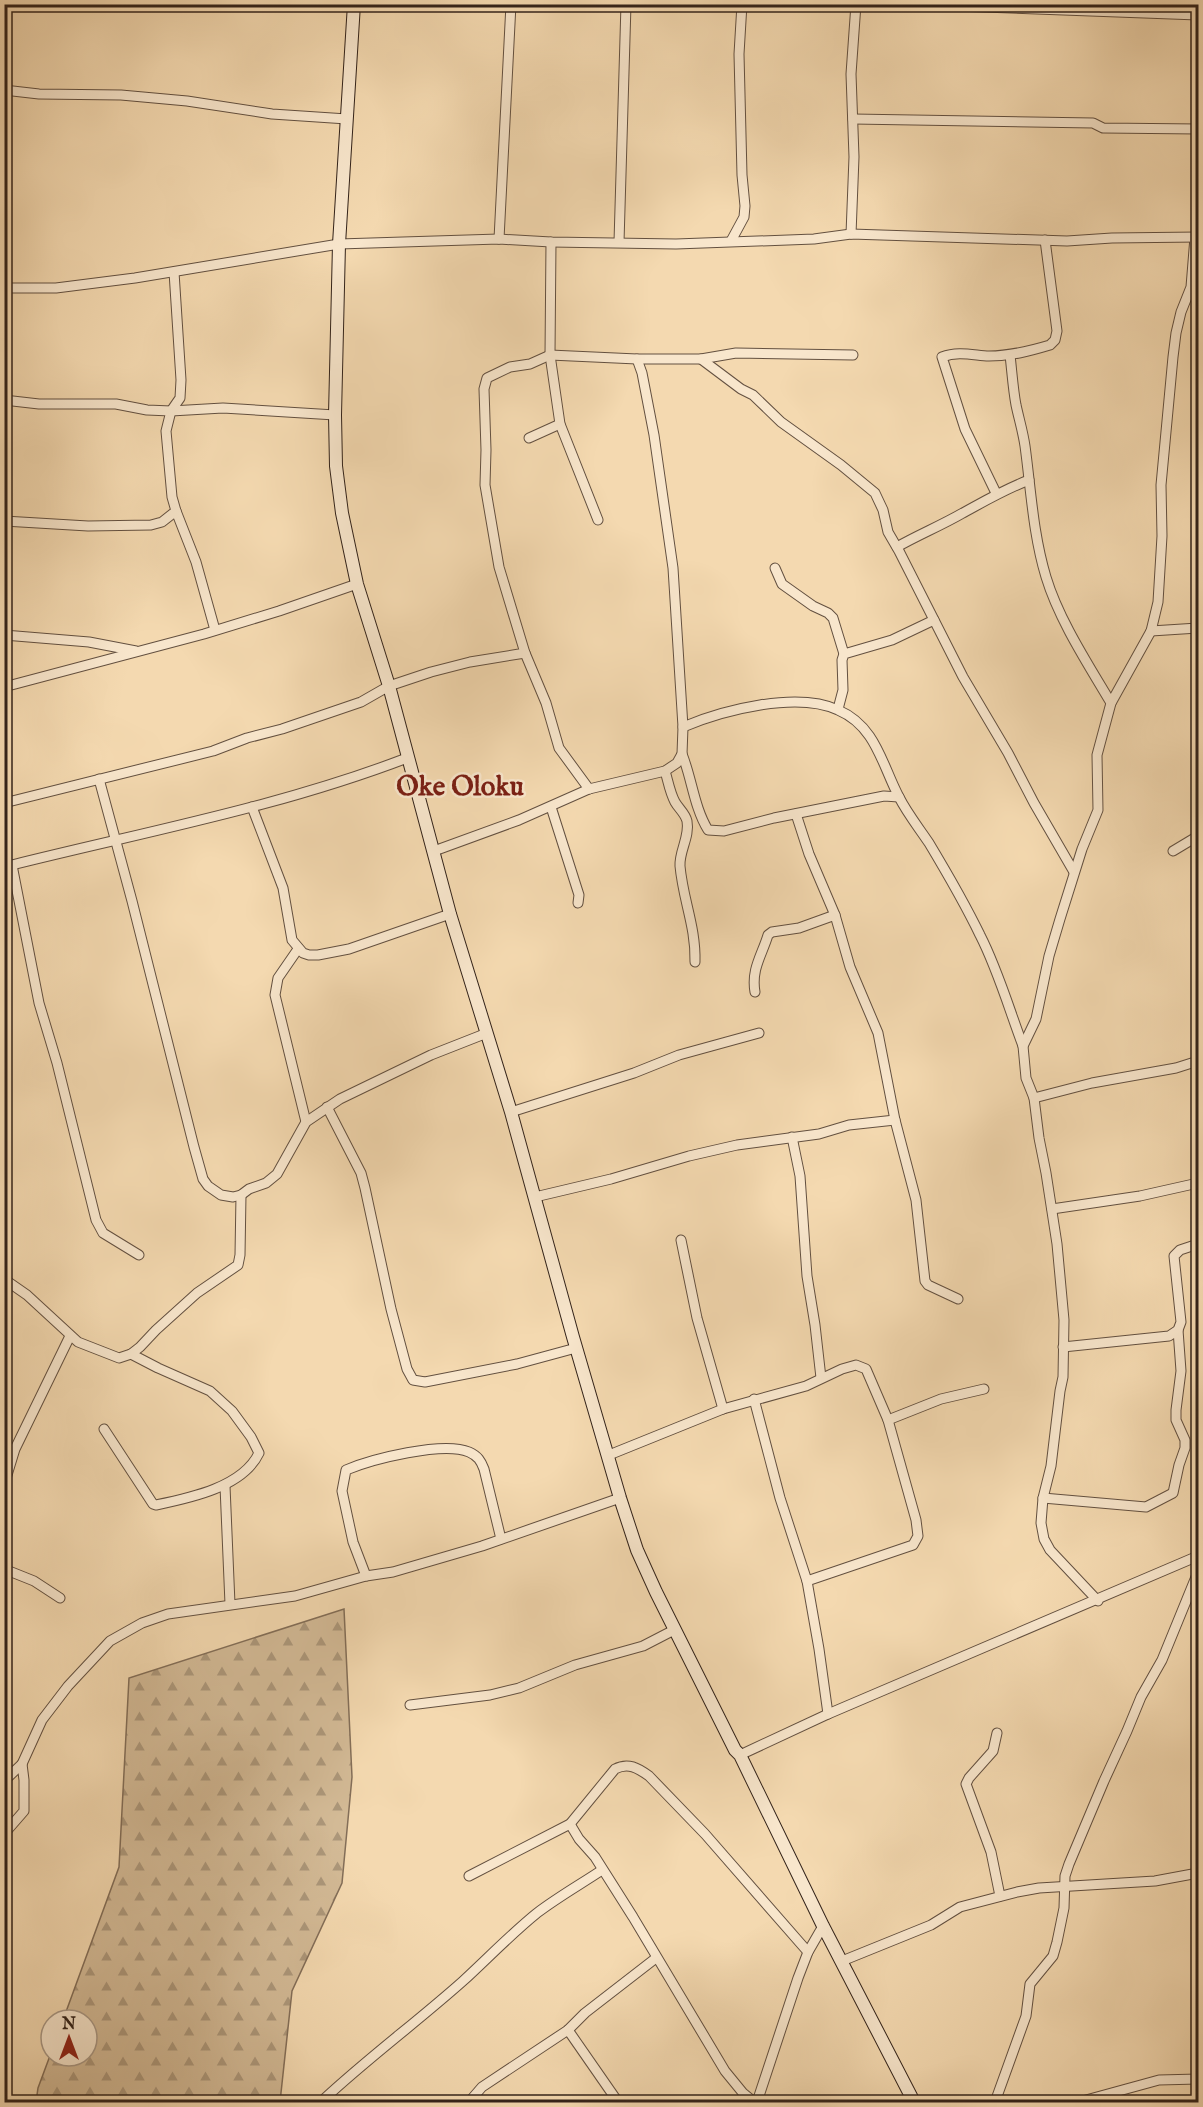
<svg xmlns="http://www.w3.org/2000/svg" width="1203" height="2107" viewBox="0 0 1203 2107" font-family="'IM FELL English',serif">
<defs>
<pattern id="forest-firs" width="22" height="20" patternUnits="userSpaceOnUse" patternTransform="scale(1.5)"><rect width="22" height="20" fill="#d3ba96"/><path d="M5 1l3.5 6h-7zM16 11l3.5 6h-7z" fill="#ac977a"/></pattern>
</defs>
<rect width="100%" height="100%" fill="#f4d9b0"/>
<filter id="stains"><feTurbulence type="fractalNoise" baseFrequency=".00333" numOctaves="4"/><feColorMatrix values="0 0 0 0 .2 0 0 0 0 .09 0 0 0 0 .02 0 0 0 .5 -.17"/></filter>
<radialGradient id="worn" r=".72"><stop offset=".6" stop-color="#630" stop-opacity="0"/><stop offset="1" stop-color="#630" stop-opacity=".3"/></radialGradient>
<path fill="url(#forest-firs)" stroke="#836e58" stroke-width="1.5" d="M344,1609L352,1777L342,1883L292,1991L280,2102H36L38,2088L51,2053V2056H87V2020H63L119,1867L129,1678Z"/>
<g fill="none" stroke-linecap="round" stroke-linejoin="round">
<defs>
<g id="street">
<path d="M901,4L1198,15"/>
<path d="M4,90L39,94L121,95L187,101L272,114L347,119"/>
<path d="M853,119L1093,123L1103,128L1198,129"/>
<path d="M851,234L854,157L851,74L856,4"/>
<path d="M499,239L511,4"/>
<path d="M731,241L744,217L745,206L742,175L739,54L742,4"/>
<path d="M551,242L550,355L560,424L598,520"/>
<path d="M619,242L626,4"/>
<path d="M4,288H56L135,278L339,244L499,239L551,242L676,244L814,239L851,234L1067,241L1112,238L1198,237"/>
<path d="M1010,355C1012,372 1013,389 1016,405C1019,419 1023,432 1025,446C1031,490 1033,534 1046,577C1059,620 1088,664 1111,703"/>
<path d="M701,359L741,389L753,395L781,422L841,465L875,493L883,510L888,532L899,551L963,677L1008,753L1034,803L1074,872"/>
<path d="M4,400L39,404H116L147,410L171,411L223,408L335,415"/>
<path d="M529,438L560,424"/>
<path d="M996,493L965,429L942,357C958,351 972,355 989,356C1011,356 1030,351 1050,345L1055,340L1057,331L1045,240"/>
<path d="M176,511L196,562L215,630"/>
<path d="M4,521L88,526L151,525L162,522L176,511L172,497L166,431L171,411L180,398L181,380L174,272"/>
<path d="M897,547C918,535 940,526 961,514C985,501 1003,490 1029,480"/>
<path d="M775,568L782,584L813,606L828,613L833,618L844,654"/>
<path d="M1151,631L1198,628"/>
<path d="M4,635L89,642L136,651"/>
<path d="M525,653L546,703L559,748L589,789"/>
<path d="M4,687L204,634L279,611L357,584"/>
<path d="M838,709L843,690L842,660L844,654L892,640L934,620"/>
<path d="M683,727C723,710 797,691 838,710C876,726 882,765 899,797C907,813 919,828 929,843C947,873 965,904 980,935C998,970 1009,1009 1023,1046"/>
<path d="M682,754C692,779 694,807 708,830L724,831L774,818L884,796L899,797"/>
<path d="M665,771C668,781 670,793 675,802C679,809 685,813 687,821C690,837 679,851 680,866C683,900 696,927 695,962"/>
<path d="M99,779L132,901L194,1147L203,1179L208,1186L221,1195L233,1197L241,1195L249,1189L266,1183L277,1174L306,1122L340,1099L431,1055L487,1033"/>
<path d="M4,803L213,751L247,738L282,729L361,702L389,686L431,672L470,662L525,653L499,567L485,485L486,450L484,389L487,378L510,367L530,364L550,355L637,359H701L736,353L853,355"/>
<path d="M252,807L283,888L292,940L303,953L309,955H318L349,949L450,914"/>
<path d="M551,807L579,895L578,903"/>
<path d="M796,814L809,854L835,915L850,967L878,1033L895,1120L916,1200L925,1281L928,1285L958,1299"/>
<path d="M434,851L519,820L589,789L665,771L677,763L682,754L683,727L673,568L654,435L642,373L637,359"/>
<path d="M1173,851L1198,836"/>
<path d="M12,865L39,1003L57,1063L96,1220L103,1233L139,1255"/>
<path d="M4,869L12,865C144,832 279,807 407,758"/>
<path d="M298,949L278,978L275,995L306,1122"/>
<path d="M755,992C751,969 762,955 768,935L772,932L799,928L835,915"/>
<path d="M1034,1098L1092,1083L1176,1068L1198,1061"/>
<path d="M327,1107L361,1173L365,1188L391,1309L407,1369L413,1380L425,1382L517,1364L576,1348"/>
<path d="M511,1112L634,1073L679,1055L759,1033"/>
<path d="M792,1137L800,1176L807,1276L815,1325L821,1378"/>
<path d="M535,1197L611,1179L689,1156L737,1145L819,1134L849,1125L895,1120"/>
<path d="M1052,1209L1140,1196L1198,1183"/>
<path d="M681,1240L697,1318L723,1409"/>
<path d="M4,1279L27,1295L78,1342L119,1358L131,1354L140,1347L156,1330L197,1293L238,1265L240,1255L241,1195"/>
<path d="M1063,1347L1169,1336L1178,1330L1181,1322L1174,1256L1180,1250L1198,1244"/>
<path d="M754,1399L780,1498L807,1581L819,1649L828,1714"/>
<path d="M888,1420L941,1399L984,1389"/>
<path d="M104,1429L153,1504L156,1505C190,1498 243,1487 259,1453L251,1437L232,1411L210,1391L158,1368L131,1354"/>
<path d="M609,1455L723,1409L806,1386L842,1369L856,1365L866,1369L888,1420L916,1520L918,1536L913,1545L807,1581"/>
<path d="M4,1485L15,1449L70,1336"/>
<path d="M225,1486L230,1604"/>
<path d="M1043,1498L1146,1507L1173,1493L1179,1465L1185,1448V1440L1176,1420V1410L1181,1371L1178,1330"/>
<path d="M4,1569L34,1581L60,1598"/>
<path d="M366,1576L353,1542L342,1491L346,1470C372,1459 443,1441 469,1452C478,1456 481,1461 484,1469L501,1539"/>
<path d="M1098,1601L1050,1550L1044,1539L1041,1523L1043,1498L1051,1466L1060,1391L1063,1377L1064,1320L1057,1244L1046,1173L1039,1138L1034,1098L1026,1078L1023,1046L1036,1019L1049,956L1060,919L1082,849L1098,810L1097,755L1111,703L1151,631L1158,602L1162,536L1161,485L1173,357L1176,333L1181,312L1191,287L1195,237"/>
<path d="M410,1705L490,1695L519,1688L575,1665L643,1646L674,1630"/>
<path d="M997,1733L993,1751L969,1778L966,1784L991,1852L1000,1896"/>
<path d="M740,1755L828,1714L1198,1556"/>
<path d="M4,1781L22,1764L42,1720L68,1686L110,1641L142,1623L168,1614L295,1596L366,1576L393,1572L482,1546L620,1498"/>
<path d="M570,1824L579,1839L595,1857L633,1917L725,2071L743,2093L754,2102"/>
<path d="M4,1834L24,1811V1780L22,1764"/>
<path d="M469,1876L570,1824L615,1769C628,1762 638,1768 649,1776L705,1834L808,1952"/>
<path d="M842,1961L931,1925L960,1907L1017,1892L1039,1888L1155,1881L1198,1873"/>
<path d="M568,2030L618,2102"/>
<path d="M323,2100C368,2058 417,2022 463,1981C488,1958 511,1934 537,1913C558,1897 581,1884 602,1870"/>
<path d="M469,2102L482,2087L568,2030L585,2013L656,1958"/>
<path d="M757,2102L798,1978L808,1952L823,1926"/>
<path d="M995,2102L1026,2016L1030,1984L1053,1956L1057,1942L1064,1908L1065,1876L1069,1864L1104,1781L1127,1731L1141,1697L1162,1660L1198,1572"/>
<path d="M1084,2102L1086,2100L1159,2080L1198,2079"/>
</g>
<path id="secondary" d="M354,4L339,244L335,415L336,466L342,513L357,584L389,686L450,914L511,1112L573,1337L620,1498L637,1550L656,1592L735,1750L740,1755L823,1926L914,2102"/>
</defs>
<use href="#street" stroke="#635040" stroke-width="11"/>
<use href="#secondary" stroke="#33231a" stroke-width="14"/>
<use href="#street" stroke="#f8e6cc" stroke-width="9"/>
<use href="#secondary" stroke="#f8e6cc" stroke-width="12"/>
</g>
<g text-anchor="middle" stroke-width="5" stroke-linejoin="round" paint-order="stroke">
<g font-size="27" font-weight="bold" fill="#7a1f14" stroke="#f8e6cc">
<text x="460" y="795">Oke Oloku</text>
</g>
</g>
<rect width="1203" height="2107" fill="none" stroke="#f4d9b0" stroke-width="24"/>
<rect x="6" y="6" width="1191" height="2095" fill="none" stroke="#33231a" stroke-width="3"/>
<rect x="12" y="12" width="1179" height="2083" fill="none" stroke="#33231a" stroke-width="1.5"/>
<g transform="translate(69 2038)"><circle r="28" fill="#f8e6cc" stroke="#a99885" stroke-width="1.5"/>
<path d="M0-4.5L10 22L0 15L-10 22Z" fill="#8f2418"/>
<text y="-9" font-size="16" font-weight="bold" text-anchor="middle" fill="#33231a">N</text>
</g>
<rect width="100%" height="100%" filter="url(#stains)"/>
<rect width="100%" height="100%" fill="url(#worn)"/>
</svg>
